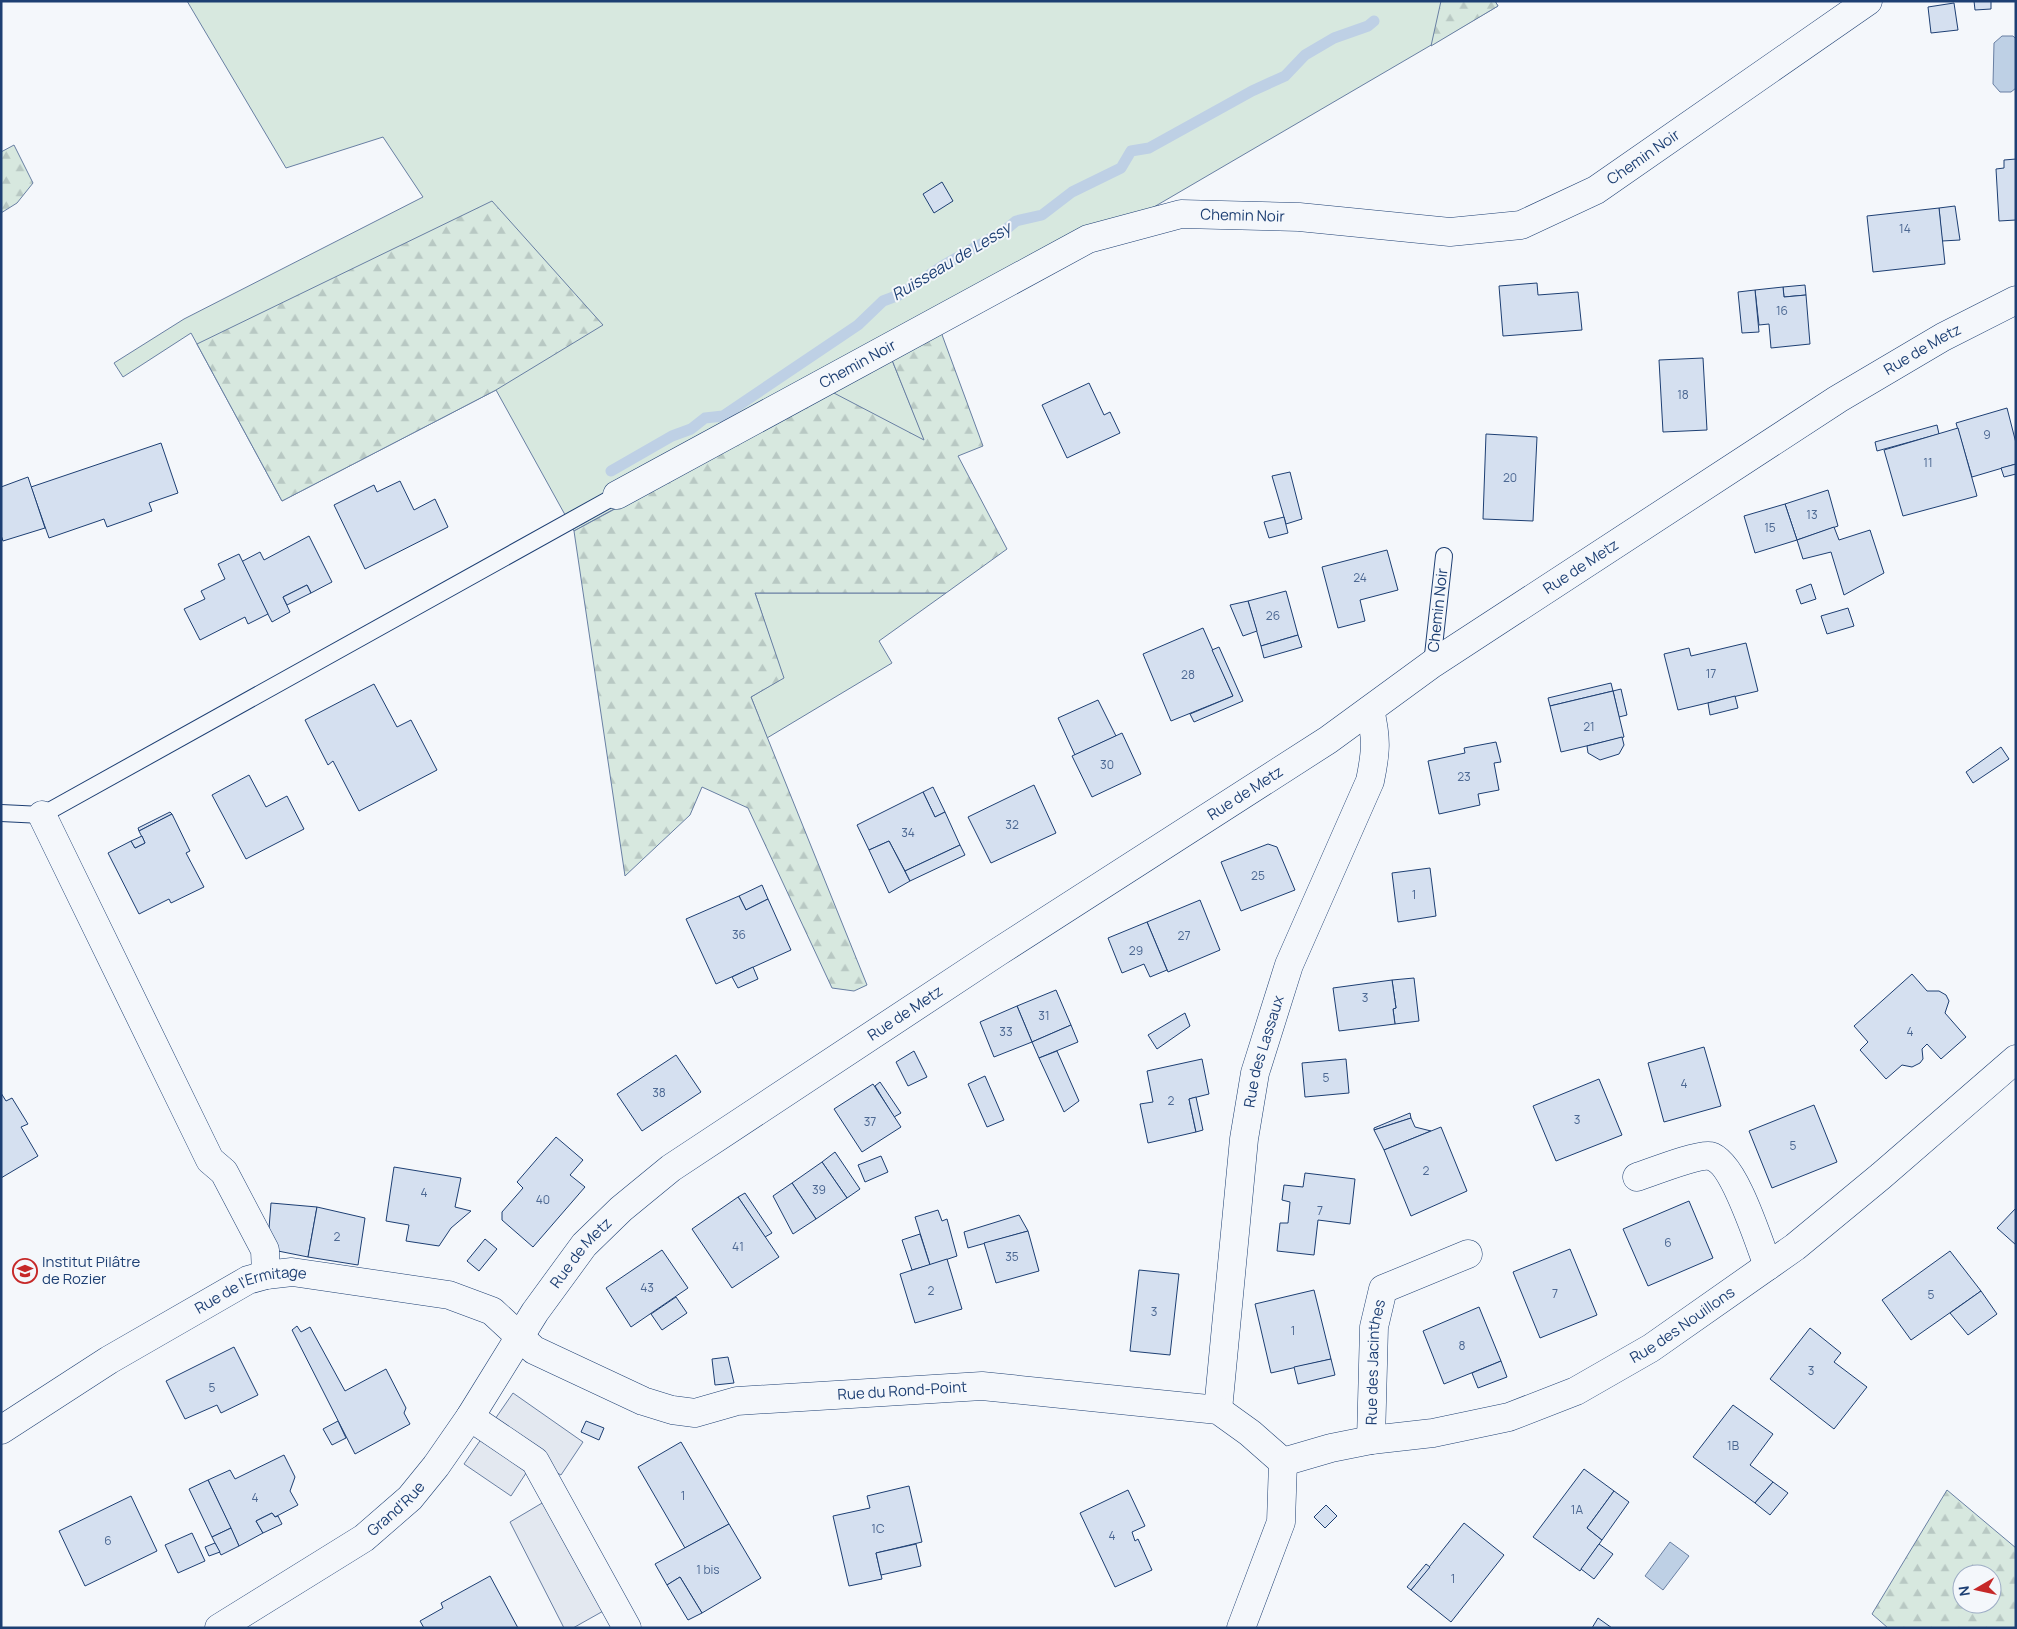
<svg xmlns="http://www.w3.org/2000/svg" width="2017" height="1629" viewBox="0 0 2017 1629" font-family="Manrope,sans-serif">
<defs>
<pattern id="forest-firs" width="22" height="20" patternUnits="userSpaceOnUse" patternTransform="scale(1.25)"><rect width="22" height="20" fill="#d7e8df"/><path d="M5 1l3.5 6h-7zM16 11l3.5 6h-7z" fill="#b8c8c3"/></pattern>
</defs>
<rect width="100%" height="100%" fill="#f4f7fb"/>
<g fill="#d7e8df" stroke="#687fa3">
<path d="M187,1H1495L1498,6L892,360L925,441L709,457L574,531L496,390L282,501L191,333L123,377L114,363L184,319L423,197L383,137L286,168Z"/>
<path d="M755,593H946L879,641L892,663L767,738L751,697L783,678Z"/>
</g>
<g fill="url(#forest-firs)" stroke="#687fa3" fill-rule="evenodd">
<path d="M1441,1H1495L1498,6L1431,46Z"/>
<path d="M14,145L33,183L17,203L1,213V152Z"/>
<path d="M492,201L603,325L496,390L282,501L197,344Z"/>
<path d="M941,332L983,446L958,456L1007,549L946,593H755L784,678L751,697L867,985L854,991L832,988L748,808L702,787L690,815L625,876L574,531L832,392L924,440L892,360Z"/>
<path d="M1947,1490L2016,1548V1628H1888L1872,1614ZM1962,1574H1992V1604H1962Z"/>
</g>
<g fill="#e3e8f0" stroke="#687fa3">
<path d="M513,1393L583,1442L561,1475L534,1461L511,1496L464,1464Z"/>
<path d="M554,1496L614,1605L573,1628H564L510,1522Z"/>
</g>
<g fill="#bed0e5" stroke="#687fa3">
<path d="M2002,36H2013L2016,39V88L2011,92H2000L1993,84L1994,43Z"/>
<path d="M1670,1542L1689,1556L1663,1590L1645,1576Z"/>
</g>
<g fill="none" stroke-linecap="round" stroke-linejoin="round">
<path stroke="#bed0e5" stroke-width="11" d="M611,471L672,436L691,429L705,418L723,416L858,325L883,301L899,295L944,265L1004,231L1016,221L1042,215L1072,192L1121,168L1131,151L1149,148L1252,91L1285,76L1305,55L1334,38L1368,26L1374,21"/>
</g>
<g fill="#d5e0f0" stroke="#1d3f73">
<path d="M1974,1H1991V9L1975,10Z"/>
<path d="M1954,3L1958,30L1931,33L1928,7Z"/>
<path d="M2016,159V220L1999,221L1996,169L2004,168V160Z"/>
<path d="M942,182L953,201L934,213L923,194Z"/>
<path d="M1955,206L1960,240L1942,241L1939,208Z"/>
<path d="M1939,208L1945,264L1873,272L1867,216Z"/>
<path d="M1537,283L1538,295L1578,292L1582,330L1503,336L1499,286Z"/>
<path d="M1805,285L1806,295L1784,297L1783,287Z"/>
<path d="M1783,287L1784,297L1806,295L1810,344L1771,348L1769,324L1759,325L1755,290Z"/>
<path d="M1755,290L1759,332L1742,333L1738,292Z"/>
<path d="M1703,358L1707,430L1663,432L1659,360Z"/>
<path d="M1089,383L1104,415L1110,412L1120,433L1067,458L1042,405Z"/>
<path d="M2007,408L2016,443V464L1972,477L1956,423Z"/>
<path d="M1937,425L1939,434L1877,451L1875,442Z"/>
<path d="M1958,428L1977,496L1903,516L1884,450Z"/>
<path d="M1486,434L1537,437L1533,521L1483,519Z"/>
<path d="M161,443L178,493L149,503L152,511L107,527L104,519L49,538L31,487Z"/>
<path d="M2016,464V474L2004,477L2001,468Z"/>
<path d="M1290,472L1302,519L1286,524L1272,476Z"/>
<path d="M28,477L45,528L3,541L1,535V487Z"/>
<path d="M400,481L414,510L435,499L448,527L365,569L334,505L374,485L377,492Z"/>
<path d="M1828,490L1838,526L1797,540L1785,504Z"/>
<path d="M1785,504L1797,540L1755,553L1744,516Z"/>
<path d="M1284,517L1288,533L1269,538L1264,522Z"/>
<path d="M1834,527L1839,540L1870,530L1884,573L1844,595L1831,552L1803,559L1797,540Z"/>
<path d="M309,536L332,582L311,593L307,585L283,597L290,612L272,622L241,562L260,552L264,560Z"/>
<path d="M1387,550L1398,590L1360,600L1365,621L1338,628L1322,567Z"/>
<path d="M239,554L268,614L248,624L245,617L200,640L184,609L205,599L201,591L225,579L218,564Z"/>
<path d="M1811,584L1816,599L1801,604L1796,590Z"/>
<path d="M307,585L311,593L287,605L283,597Z"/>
<path d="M1286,591L1298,635L1261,646L1248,601Z"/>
<path d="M1248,601L1257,631L1243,636L1230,605Z"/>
<path d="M1848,608L1854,626L1827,634L1821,616Z"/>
<path d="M1203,628L1233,696L1171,721L1143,654Z"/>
<path d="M1298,635L1302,647L1264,658L1261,646Z"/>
<path d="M1746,643L1758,691L1678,710L1664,654L1689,648L1691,656Z"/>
<path d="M1219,647L1243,701L1194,722L1190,714L1233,696L1212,650Z"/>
<path d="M1611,683L1613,691L1550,706L1548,698Z"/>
<path d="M374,684L397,727L411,720L437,770L359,811L333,761L328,765L305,720Z"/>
<path d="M1621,689L1627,715L1619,717L1613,691Z"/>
<path d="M1613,691L1624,737L1561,752L1550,706Z"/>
<path d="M1735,696L1738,708L1710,715L1708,703Z"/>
<path d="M1098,700L1116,736L1075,755L1058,718Z"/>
<path d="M1122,733L1141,774L1092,797L1072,756Z"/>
<path d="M1622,737L1624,745L1619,754L1600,760L1588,753L1587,746Z"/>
<path d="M1496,742L1501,762L1494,763L1499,790L1478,794L1480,805L1439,814L1428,761L1465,753L1464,748Z"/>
<path d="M2001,747L2009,759L1973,783L1966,772Z"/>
<path d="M249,775L266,807L287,796L304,829L246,859L212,795Z"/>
<path d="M1034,785L1056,833L991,863L968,817Z"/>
<path d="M933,787L945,812L935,817L923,792Z"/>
<path d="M923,792L935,817L945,812L960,845L905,871L889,841L869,850L857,825Z"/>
<path d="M170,812L172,814L139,831L138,828Z"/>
<path d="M172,814L190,851L186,853L204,887L171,903L169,899L139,914L108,853L131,841L135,848L145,843L139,831Z"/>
<path d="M142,836L145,843L135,848L131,841Z"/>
<path d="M889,841L910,881L889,893L869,850Z"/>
<path d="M1268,844L1277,847L1295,890L1241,911L1221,862Z"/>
<path d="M960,845L965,855L910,881L905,871Z"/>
<path d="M1430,868L1436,916L1398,922L1392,873Z"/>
<path d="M762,885L768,899L746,910L739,896Z"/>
<path d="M739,896L746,910L768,899L791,950L716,984L686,919Z"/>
<path d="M1200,900L1220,950L1168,972L1147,922Z"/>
<path d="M1147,922L1167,970L1150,977L1144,964L1122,973L1108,938Z"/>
<path d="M753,967L758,979L738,988L732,977Z"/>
<path d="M1912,974L1927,991H1939L1946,995L1949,1001L1945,1013L1966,1037L1941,1059L1927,1044L1922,1049L1923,1059L1920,1063L1912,1067L1902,1065L1886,1079L1860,1050L1868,1042L1854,1026Z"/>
<path d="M1414,978L1419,1021L1395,1024L1393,1009L1396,1008L1392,980Z"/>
<path d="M1392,980L1396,1008L1393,1009L1395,1024L1339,1031L1333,988Z"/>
<path d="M1056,990L1071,1025L1032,1042L1017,1006Z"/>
<path d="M1017,1006L1032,1042L994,1057L980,1022Z"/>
<path d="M1185,1013L1190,1026L1157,1049L1148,1035Z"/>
<path d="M1071,1025L1078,1042L1039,1058L1032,1042Z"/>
<path d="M1704,1047L1721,1106L1664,1122L1648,1063Z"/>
<path d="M914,1051L927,1077L908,1086L896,1062Z"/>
<path d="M1057,1051L1079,1101L1064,1112L1039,1058Z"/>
<path d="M676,1055L701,1092L642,1131L617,1094Z"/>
<path d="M1202,1059L1209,1094L1189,1099L1196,1132L1148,1143L1140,1104L1153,1102L1147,1071Z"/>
<path d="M1346,1059L1349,1093L1305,1097L1302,1063Z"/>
<path d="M985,1076L1004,1120L987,1127L968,1084Z"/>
<path d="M1599,1079L1622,1135L1556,1161L1533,1106Z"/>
<path d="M880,1082L901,1113L894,1117L875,1086Z"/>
<path d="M873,1084L901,1127L862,1152L834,1109Z"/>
<path d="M1,1093L6,1101L12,1098L28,1124L21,1127L38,1156L1,1178Z"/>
<path d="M1196,1097L1203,1130L1196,1132L1189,1099Z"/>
<path d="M1814,1105L1837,1162L1772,1188L1749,1131Z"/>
<path d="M1410,1113L1411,1118L1374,1130V1128Z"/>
<path d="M1411,1118L1415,1127L1431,1131L1384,1150L1374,1130Z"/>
<path d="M1441,1127L1467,1191L1411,1216L1384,1150Z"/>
<path d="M556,1137L583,1160L570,1175L585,1187L533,1247L502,1220V1212L523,1188L517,1182Z"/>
<path d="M835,1152L860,1189L847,1198L822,1162Z"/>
<path d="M881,1156L888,1172L865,1182L858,1165Z"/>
<path d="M822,1162L847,1198L816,1219L792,1183Z"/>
<path d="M394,1167L461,1178L455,1207L471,1211L451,1228L439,1246L406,1241L409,1225L386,1221Z"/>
<path d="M1305,1173L1355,1179L1350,1224L1318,1220L1314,1255L1277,1251L1280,1223H1288L1290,1202L1282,1200L1284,1185L1303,1187Z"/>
<path d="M792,1183L816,1219L793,1234L773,1196Z"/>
<path d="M745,1193L772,1233L765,1237L738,1197Z"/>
<path d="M738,1197L779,1257L732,1288L692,1229Z"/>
<path d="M1689,1201L1713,1258L1648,1286L1623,1229Z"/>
<path d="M271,1203L317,1207L308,1257L273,1250L268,1241Z"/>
<path d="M317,1207L365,1218L358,1265L308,1257Z"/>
<path d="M2016,1208V1245L1997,1228Z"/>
<path d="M938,1210L942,1221L947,1219L957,1256L930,1265L915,1217Z"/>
<path d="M1019,1215L1028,1231L968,1248L964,1232Z"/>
<path d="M1028,1231L1039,1271L996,1283L984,1243Z"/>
<path d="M920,1234L930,1265L912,1270L902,1240Z"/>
<path d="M485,1239L497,1249L479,1271L467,1261Z"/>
<path d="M1570,1249L1597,1315L1540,1338L1513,1272Z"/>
<path d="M662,1250L688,1288L631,1327L606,1288Z"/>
<path d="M1950,1251L1981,1291L1911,1340L1882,1300Z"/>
<path d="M947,1259L962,1309L915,1323L900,1274Z"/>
<path d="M1139,1270L1179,1274L1170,1355L1130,1351Z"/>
<path d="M1314,1290L1331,1359L1271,1373L1255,1304Z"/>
<path d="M1981,1291L1997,1314L1968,1335L1950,1313Z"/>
<path d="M676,1297L687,1313L662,1330L651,1314Z"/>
<path d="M1479,1307L1501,1361L1444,1384L1423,1331Z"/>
<path d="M297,1326L301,1332L310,1327L345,1391L386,1369L406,1408L404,1413L410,1424L355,1454L292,1330Z"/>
<path d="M1810,1328L1841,1353L1834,1362L1867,1387L1834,1429L1770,1379Z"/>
<path d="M234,1347L258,1395L221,1413L217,1405L185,1419L166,1381Z"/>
<path d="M728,1357L734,1383L715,1385L712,1359Z"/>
<path d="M1331,1359L1335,1375L1298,1384L1294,1367Z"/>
<path d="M1501,1361L1507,1377L1478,1388L1472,1373Z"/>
<path d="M1733,1405L1773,1434L1750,1465L1773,1482L1755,1503L1693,1457Z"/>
<path d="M338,1421L346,1438L332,1445L323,1429Z"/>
<path d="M586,1421L604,1428L599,1440L581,1432Z"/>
<path d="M681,1442L729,1524L685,1548L638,1467Z"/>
<path d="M284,1455L295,1477L290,1491L298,1505L275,1517L272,1513L256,1521L263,1533L239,1546L208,1480L230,1470L235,1479Z"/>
<path d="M1584,1469L1614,1491L1587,1528L1602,1540L1580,1571L1533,1537Z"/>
<path d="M208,1480L231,1528L212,1537L189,1489Z"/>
<path d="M1773,1482L1788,1493L1770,1515L1755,1503Z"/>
<path d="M909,1486L922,1542L876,1553L882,1579L849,1586L833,1516L870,1508L867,1496Z"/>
<path d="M1128,1490L1145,1526L1132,1532L1135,1541L1138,1539L1152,1570L1115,1587L1080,1513Z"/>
<path d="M1614,1491L1629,1502L1602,1540L1587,1528Z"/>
<path d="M131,1496L157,1551L85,1586L59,1531Z"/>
<path d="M1326,1505L1337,1516L1325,1528L1314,1517Z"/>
<path d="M272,1513L275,1517L278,1516L282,1524L263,1533L256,1521Z"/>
<path d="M1464,1523L1504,1555L1451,1622L1411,1590Z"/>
<path d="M729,1524L761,1578L702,1613L680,1577L667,1585L655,1564Z"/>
<path d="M231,1528L239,1546L221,1555L212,1537Z"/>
<path d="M192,1533L205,1561L178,1573L165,1545Z"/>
<path d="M215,1543L220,1552L209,1556L205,1547Z"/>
<path d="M916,1544L921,1566L881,1575L876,1553Z"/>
<path d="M1599,1544L1613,1554L1594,1579L1581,1569Z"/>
<path d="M1426,1564L1430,1567L1411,1590L1407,1587Z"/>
<path d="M490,1576L518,1628H424L420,1621L443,1608L441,1603Z"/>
<path d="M680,1577L702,1613L688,1620L667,1585Z"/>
<path d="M1598,1618L1612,1628H1592Z"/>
</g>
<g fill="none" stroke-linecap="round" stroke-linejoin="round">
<defs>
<g id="service">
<path id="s1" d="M1432,664L1444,556"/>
<path d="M1,813L42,815L617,495"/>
</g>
<g id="minor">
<path id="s2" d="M617,495L1088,239L1181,214L1299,217L1450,232L1521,225L1596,190L1868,1"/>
<path d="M42,815L210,1160L224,1172L265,1250L266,1275"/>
<path d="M1637,1177C1652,1172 1697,1154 1710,1156C1734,1161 1759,1243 1768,1266"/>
<path id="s3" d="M1218,1410L1244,1139L1255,1073L1289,965L1370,781C1376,752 1377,739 1370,710"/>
<path d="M470,1417L535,1461L627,1628"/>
<path id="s4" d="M1,1430L109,1360L248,1280L266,1275L292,1272L449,1295L492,1311L534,1350L643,1401L672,1410L695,1413L737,1401L982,1386L1218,1410L1250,1433L1283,1462"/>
<path id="s5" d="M1371,1440L1374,1327L1383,1289L1468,1254"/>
<path id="s6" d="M1283,1462L1331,1448L1371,1440L1433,1433L1509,1417L1576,1391L1651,1348L1795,1247L1881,1176L2016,1059"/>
<path d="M1241,1628L1281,1522L1283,1462"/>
</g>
<g id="secondary">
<path id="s7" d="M219,1628L364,1538L410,1498L436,1466L470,1417L535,1312L584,1245L621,1209L671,1168L998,952L1328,740L1432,664L1838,399L1943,337L2016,300"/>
</g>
</defs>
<use href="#service" stroke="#1d3f73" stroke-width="18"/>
<use href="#minor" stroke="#1d3f73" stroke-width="29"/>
<use href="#secondary" stroke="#1d3f73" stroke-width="29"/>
<use href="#service" stroke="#f4f7fb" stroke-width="16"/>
<use href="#minor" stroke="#f4f7fb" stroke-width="28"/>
<use href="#secondary" stroke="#f4f7fb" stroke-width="28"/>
</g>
<defs>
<symbol id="school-ring" viewBox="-11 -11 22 22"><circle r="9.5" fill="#f4f7fb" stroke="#c62828" stroke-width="1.5"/><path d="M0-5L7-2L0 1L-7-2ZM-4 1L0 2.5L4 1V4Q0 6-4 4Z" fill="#c62828"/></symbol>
</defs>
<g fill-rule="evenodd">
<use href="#school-ring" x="11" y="1257" width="28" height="28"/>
</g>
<g text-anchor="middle" stroke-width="4" stroke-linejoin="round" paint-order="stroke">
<g font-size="12" fill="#4b6792">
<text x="1905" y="233">14</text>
<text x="1782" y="315">16</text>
<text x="1683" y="399">18</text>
<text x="1987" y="439">9</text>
<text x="1928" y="467">11</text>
<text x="1510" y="482">20</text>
<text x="1812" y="519">13</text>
<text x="1770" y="532">15</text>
<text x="1360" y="582">24</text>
<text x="1273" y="620">26</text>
<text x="1711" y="678">17</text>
<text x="1188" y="679">28</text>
<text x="1589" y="731">21</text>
<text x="1107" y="769">30</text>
<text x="1464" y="781">23</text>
<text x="1012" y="829">32</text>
<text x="908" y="837">34</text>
<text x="1258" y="880">25</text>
<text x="1414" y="899">1</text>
<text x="739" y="939">36</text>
<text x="1184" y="940">27</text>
<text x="1136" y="955">29</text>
<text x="1365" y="1002">3</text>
<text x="1044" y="1020">31</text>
<text x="1006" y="1036">33</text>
<text x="1910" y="1036">4</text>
<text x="1326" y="1082">5</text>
<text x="1684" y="1088">4</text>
<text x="659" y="1097">38</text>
<text x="1171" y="1105">2</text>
<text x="1577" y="1124">3</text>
<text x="870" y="1126">37</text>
<text x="1793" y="1150">5</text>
<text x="1426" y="1175">2</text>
<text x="819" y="1194">39</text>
<text x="424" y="1197">4</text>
<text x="543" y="1204">40</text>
<text x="1320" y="1215">7</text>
<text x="337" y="1241">2</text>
<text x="1668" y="1247">6</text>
<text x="738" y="1251">41</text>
<text x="1012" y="1261">35</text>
<text x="647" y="1292">43</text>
<text x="931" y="1295">2</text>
<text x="1555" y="1298">7</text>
<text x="1931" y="1299">5</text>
<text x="1154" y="1316">3</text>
<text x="1293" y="1335">1</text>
<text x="1462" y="1350">8</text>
<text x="1811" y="1375">3</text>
<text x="212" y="1392">5</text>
<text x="1733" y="1450">1B</text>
<text x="683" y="1500">1</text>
<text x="255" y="1502">4</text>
<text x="1577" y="1514">1A</text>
<text x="878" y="1533">1C</text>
<text x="1112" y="1540">4</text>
<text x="108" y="1545">6</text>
<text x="708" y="1574">1 bis</text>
<text x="1453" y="1583">1</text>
</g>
<g font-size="15" fill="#1d3f73" stroke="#f4f7fb">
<text dy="5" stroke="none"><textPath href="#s2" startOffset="1114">Chemin Noir</textPath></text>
<text dy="5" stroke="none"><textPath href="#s2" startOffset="694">Chemin Noir</textPath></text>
<text dy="5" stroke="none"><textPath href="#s7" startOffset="2151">Rue de Metz</textPath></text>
<text dy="5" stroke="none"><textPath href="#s2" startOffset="274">Chemin Noir</textPath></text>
<text dy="5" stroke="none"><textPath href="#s7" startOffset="1746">Rue de Metz</textPath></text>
<text dy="5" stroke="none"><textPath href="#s1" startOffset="54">Chemin Noir</textPath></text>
<text dy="5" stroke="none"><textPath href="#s7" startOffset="1341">Rue de Metz</textPath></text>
<text dy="5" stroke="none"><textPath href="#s7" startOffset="936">Rue de Metz</textPath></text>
<text dy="5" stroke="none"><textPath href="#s3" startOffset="362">Rue des Lassaux</textPath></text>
<text dy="5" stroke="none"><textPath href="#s7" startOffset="531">Rue de Metz</textPath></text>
<text dy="5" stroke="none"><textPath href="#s4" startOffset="289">Rue de l'Ermitage</textPath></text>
<text dy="5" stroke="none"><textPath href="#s6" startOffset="428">Rue des Nouillons</textPath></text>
<text dy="5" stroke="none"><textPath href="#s5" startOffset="78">Rue des Jacinthes</textPath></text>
<text dy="5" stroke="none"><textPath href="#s4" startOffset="979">Rue du Rond-Point</textPath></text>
<text dy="5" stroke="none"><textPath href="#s7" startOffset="214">Grand'Rue</textPath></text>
</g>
<g font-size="15" fill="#1d3f73" stroke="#f4f7fb" text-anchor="start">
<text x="42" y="1267">Institut Pilâtre<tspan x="42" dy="17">de Rozier</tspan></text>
</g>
<g font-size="16" font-style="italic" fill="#1d3f73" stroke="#f4f7fb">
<text transform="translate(951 261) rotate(-31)" y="6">Ruisseau de Lessy</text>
</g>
</g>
<rect width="2017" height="1629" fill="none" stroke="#1d3f73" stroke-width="5"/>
<g transform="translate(1977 1589) rotate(261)"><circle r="24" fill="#f4f7fb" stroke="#9eadc5"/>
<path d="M0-4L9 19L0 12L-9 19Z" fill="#c62828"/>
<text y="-8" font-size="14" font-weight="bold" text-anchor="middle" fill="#1d3f73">N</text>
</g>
</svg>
